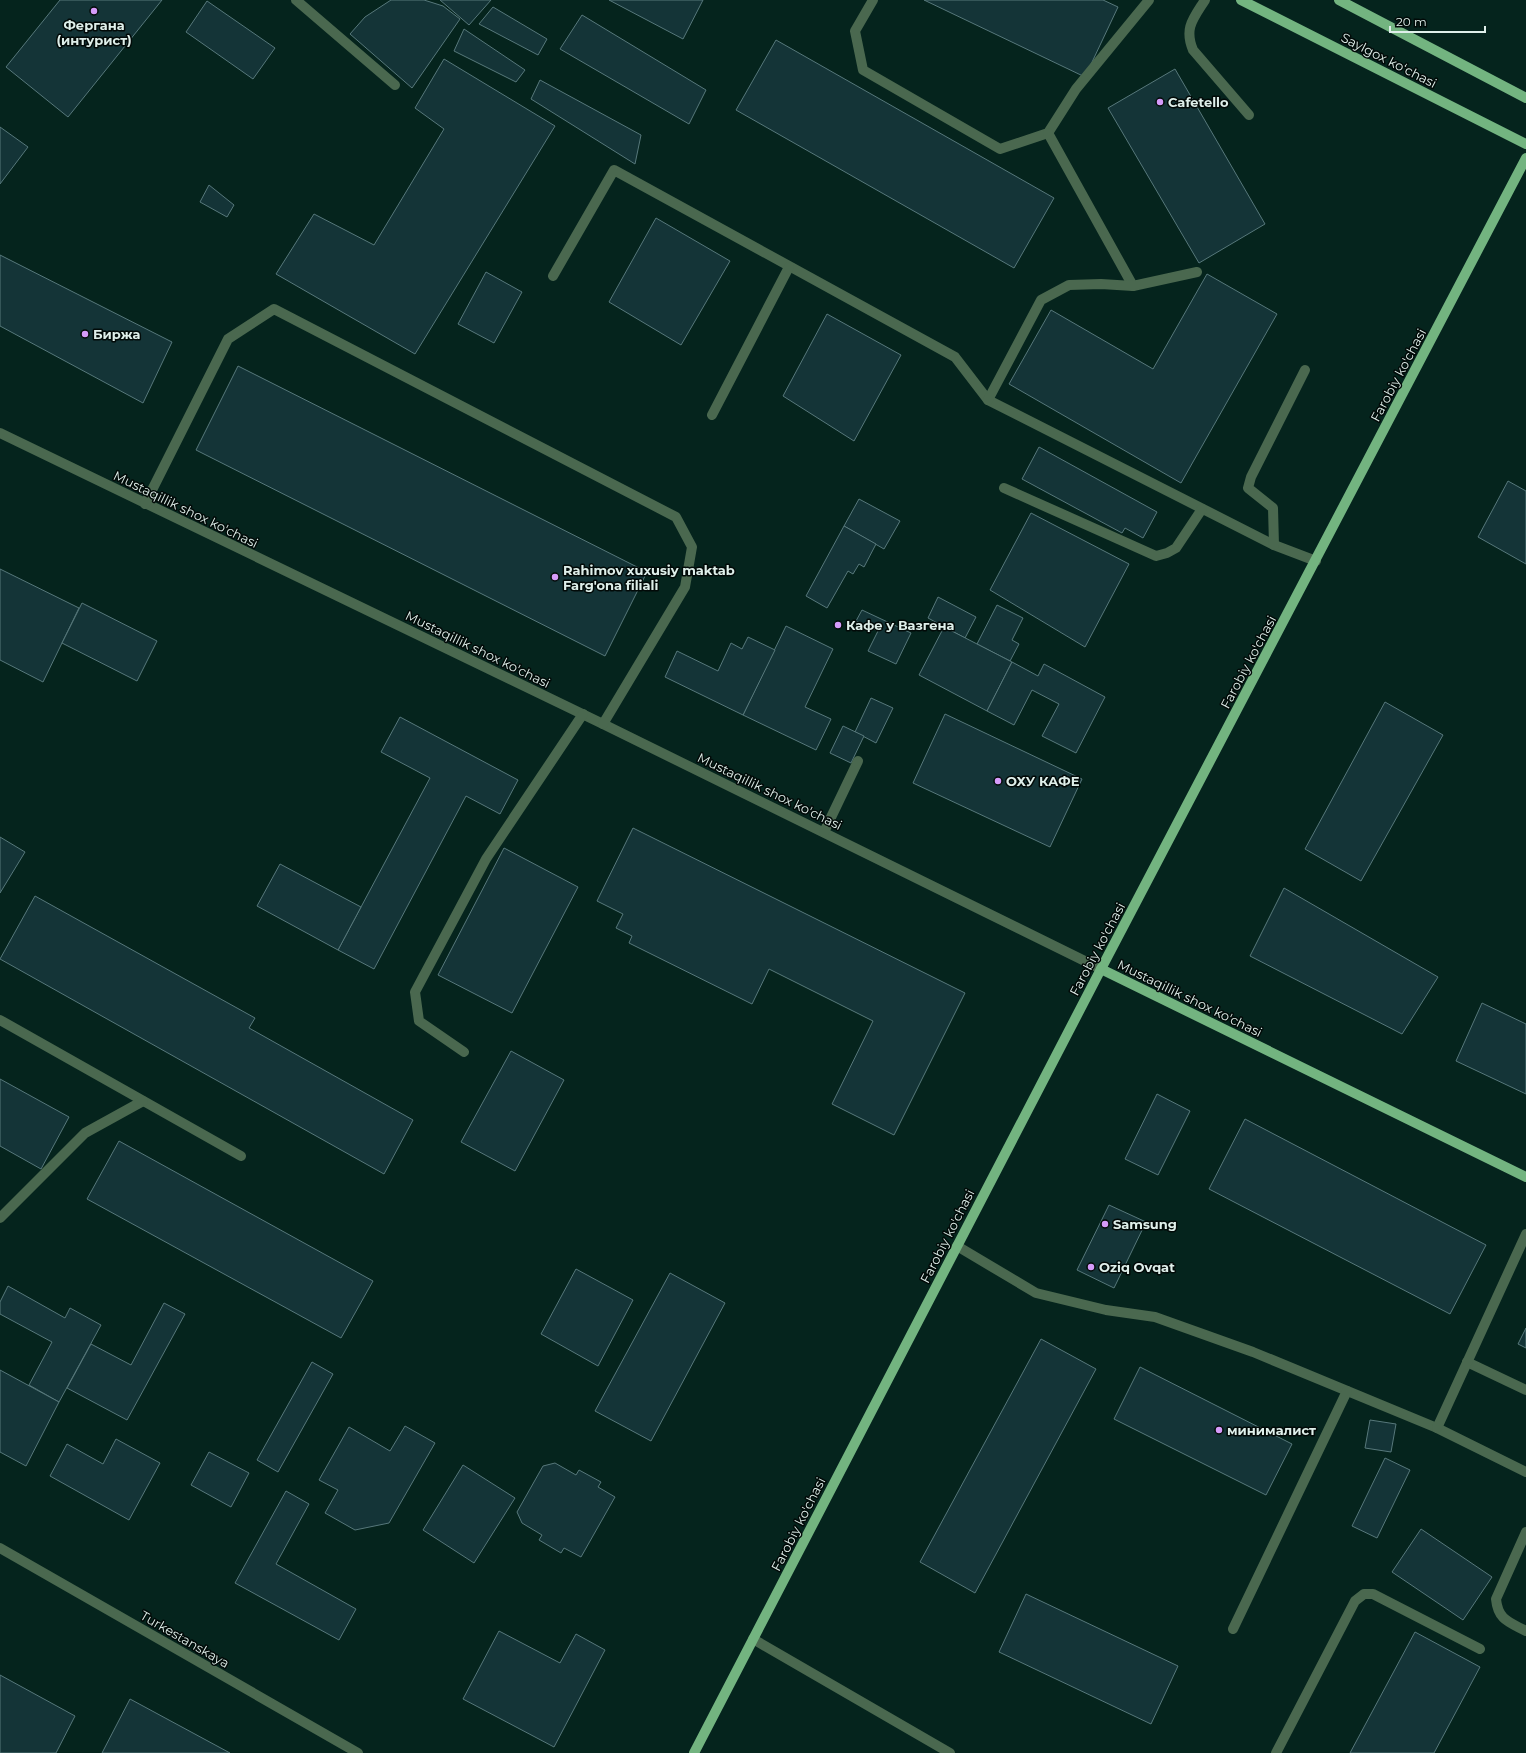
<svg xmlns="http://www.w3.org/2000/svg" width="1526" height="1753" viewBox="0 0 1526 1753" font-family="Montserrat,sans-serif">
<rect width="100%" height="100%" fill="#05241d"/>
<g fill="#143437" stroke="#57787b">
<path d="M60,0H162L68,117L6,67Z"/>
<path d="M391,0H424L443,6L460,19L412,88L350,34L365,17Z"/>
<path d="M440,0H491L469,25Z"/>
<path d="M609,0H703L683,39Z"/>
<path d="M924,0H1103L1118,7L1085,77Z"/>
<path d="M207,1L275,48L253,79L186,32Z"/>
<path d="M493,7L547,39L538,55L479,24Z"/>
<path d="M582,15L706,90L689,124L560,49Z"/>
<path d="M464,29L525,70L516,82L454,51Z"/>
<path d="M776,40L1054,198L1014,268L736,110Z"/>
<path d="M444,59L555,126L415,354L276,274L314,214L374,245L444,129L415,108Z"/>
<path d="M1175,69L1265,224L1199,263L1108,108Z"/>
<path d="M540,80L641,135L635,164L531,99Z"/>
<path d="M0,127L28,147L0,184Z"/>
<path d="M209,185L234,205L227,217L200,202Z"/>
<path d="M656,218L730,261L681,345L609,302Z"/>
<path d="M0,255L172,342L143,403L0,326Z"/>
<path d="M486,272L522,292L494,343L458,324Z"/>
<path d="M1207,274L1277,314L1181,483L1009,384L1051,310L1153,369Z"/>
<path d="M827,314L901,355L854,441L783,396Z"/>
<path d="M238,366L647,572L605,656L196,450Z"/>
<path d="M1039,447L1157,512L1143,538L1125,528L1122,533L1022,479Z"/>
<path d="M1508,481L1526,491V564L1478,537Z"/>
<path d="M859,499L900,521L884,549L844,526Z"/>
<path d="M1031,513L1129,564L1085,647L990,590Z"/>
<path d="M844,526L876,544L864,567L859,564L853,574L848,571L827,608L806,596Z"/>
<path d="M0,569L79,608L43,682L0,660Z"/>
<path d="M938,597L976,617L965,638L928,618Z"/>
<path d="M82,603L157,641L137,681L62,643Z"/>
<path d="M997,605L1023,618L1012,640L1019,644L1010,661L977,644Z"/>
<path d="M862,610L911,633L896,664L868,651L878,631L856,621Z"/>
<path d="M786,626L833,649L805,707L831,719L816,750L743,715Z"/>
<path d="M944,627L1012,662L987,711L919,675Z"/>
<path d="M748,637L775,650L743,715L665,677L677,651L718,671L731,643L742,649Z"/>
<path d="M1012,662L1038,676L1044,664L1105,697L1076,753L1042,736L1059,704L1032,690L1014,725L987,711Z"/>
<path d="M871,698L893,708L876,743L855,732Z"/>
<path d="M1385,702L1443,735L1361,881L1305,849Z"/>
<path d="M945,714L1082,779L1050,847L913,783Z"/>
<path d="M400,717L518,780L500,814L466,796L374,969L338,950L430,778L381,752Z"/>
<path d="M843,726L864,736L851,763L830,753Z"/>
<path d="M633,828L965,993L894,1135L832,1104L873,1021L769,969L752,1004L629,943L632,936L616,928L623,914L597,901Z"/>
<path d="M0,837L25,852L0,893Z"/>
<path d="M504,848L578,887L512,1013L438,975Z"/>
<path d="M280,864L361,907L338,950L257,906Z"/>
<path d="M1284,888L1438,977L1402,1034L1250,956Z"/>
<path d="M35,896L255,1018L249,1028L413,1120L384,1174L0,959Z"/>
<path d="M1482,1003L1526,1024V1094L1456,1061Z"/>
<path d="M511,1051L564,1080L515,1171L461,1142Z"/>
<path d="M0,1079L69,1117L41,1169L0,1146Z"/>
<path d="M1157,1094L1190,1111L1158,1175L1125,1159Z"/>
<path d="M1245,1119L1486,1245L1450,1314L1209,1189Z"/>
<path d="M119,1141L373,1281L341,1338L87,1199Z"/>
<path d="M1109,1205L1146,1222L1114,1288L1077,1270Z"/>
<path d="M576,1269L633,1300L598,1366L541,1334Z"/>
<path d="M670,1273L725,1303L651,1441L595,1411Z"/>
<path d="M8,1286L65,1318L70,1308L101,1325L59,1402L29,1385L52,1342L0,1314V1302Z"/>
<path d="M164,1303L185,1314L127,1420L67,1388L91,1344L131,1365Z"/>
<path d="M1526,1328V1348L1518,1344Z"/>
<path d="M1041,1339L1096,1369L975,1593L920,1562Z"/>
<path d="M312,1362L333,1374L278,1472L257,1460Z"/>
<path d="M1140,1367L1292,1444L1266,1495L1114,1419Z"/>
<path d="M0,1370L59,1402L26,1466L0,1452Z"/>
<path d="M1370,1420L1396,1424L1391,1452L1365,1448Z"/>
<path d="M405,1426L435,1443L389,1523L355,1530L325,1513L338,1490L319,1480L349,1427L390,1451Z"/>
<path d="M116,1439L160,1463L129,1520L50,1476L67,1444L103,1464Z"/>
<path d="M209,1452L249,1473L231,1507L191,1485Z"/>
<path d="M1385,1458L1410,1470L1377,1538L1352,1526Z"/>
<path d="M555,1463L576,1475L579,1470L601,1482L598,1487L615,1497L581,1557L564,1548L561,1553L539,1540L542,1535L522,1523L517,1512L543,1466Z"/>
<path d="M463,1465L515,1498L474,1563L423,1530Z"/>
<path d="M286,1491L309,1504L276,1564L356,1609L339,1640L235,1583Z"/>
<path d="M1421,1529L1492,1577L1463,1620L1392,1572Z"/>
<path d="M1026,1594L1178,1666L1151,1724L999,1652Z"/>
<path d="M499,1631L560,1663L576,1634L605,1650L554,1747L463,1699Z"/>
<path d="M1415,1632L1480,1667L1434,1753H1350Z"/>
<path d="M0,1675L75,1716L56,1753H0Z"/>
<path d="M130,1699L230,1753H102Z"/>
</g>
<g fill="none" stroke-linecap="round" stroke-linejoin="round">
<g stroke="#4a684f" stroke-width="10">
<path d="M296,0L395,85"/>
<path d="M873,0L855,31L863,70L1000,149L1048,133L1076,89L1149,0"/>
<path d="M1205,0C1193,19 1184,28 1193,50L1249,115"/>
<path d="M1048,133L1133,286"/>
<path d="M553,276L614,170L955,357L988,400L1274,545L1316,561"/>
<path d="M988,400L1041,300L1069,285L1101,284L1133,286L1197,272"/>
<path d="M712,415L789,267"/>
<path d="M0,433L603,724L1101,969"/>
<path d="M1004,488L1156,556L1167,553L1176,548L1202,509"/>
<path d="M145,504L228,339L274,309L676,517L692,547L685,587L603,724"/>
<path d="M1274,545L1273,508L1248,488L1251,477L1305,370"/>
<path d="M824,832L858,761"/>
<path d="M0,1020L241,1156"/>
<path d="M464,1052L419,1021L415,992L486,859L583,714"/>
<path d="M0,1218L85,1133L143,1101"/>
<path d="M957,1246L1036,1293L1106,1310L1155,1317L1253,1352L1437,1428L1526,1472"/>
<path d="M1467,1362L1526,1390"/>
<path d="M1437,1428L1526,1234"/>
<path d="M1526,1532L1496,1599C1498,1620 1509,1622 1526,1631"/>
<path d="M0,1548L358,1753"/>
<path d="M1233,1629L1347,1391"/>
<path d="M753,1639L950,1753"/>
<path d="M1276,1753L1355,1601L1364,1594H1373L1480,1649"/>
</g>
<g stroke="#73b480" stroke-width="10">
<path d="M1241,0L1526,144"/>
<path d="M1339,0L1526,98"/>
<path d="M1101,969L1526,1177"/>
<path d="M694,1753L1101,969L1526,158"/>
</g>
</g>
<g fill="#d69bfa" stroke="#020a08" stroke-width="1.5">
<circle cx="94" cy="11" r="4"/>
<circle cx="1160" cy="102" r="4"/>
<circle cx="85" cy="334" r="4"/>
<circle cx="555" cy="577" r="4"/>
<circle cx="838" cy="625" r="4"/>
<circle cx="998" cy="781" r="4"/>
<circle cx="1105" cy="1224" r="4"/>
<circle cx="1091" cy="1267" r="4"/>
<circle cx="1219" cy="1430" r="4"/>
</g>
<g text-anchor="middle" stroke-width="3" stroke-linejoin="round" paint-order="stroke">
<g font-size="13" font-weight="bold" fill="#dfefea" stroke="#020a08" text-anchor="start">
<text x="94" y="30" text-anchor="middle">Фергана<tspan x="94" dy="15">(интурист)</tspan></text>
<text x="1168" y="107">Cafetello</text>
<text x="93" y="339">Биржа</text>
<text x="563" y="575">Rahimov xuxusiy maktab<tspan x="563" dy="15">Farg'ona filiali</tspan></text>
<text x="846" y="630">Кафе у Вазгена</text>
<text x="1006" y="786">ОХУ КАФЕ</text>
<text x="1113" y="1229">Samsung</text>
<text x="1099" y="1272">Oziq Ovqat</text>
<text x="1227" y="1435">минималист</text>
</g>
<g font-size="13" fill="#dfefea" stroke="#020a08">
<text transform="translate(1389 60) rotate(27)" y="5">Saylgox koʻchasi</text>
<text transform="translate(1398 375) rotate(-62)" y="5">Farobiy ko'chasi</text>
<text transform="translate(186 509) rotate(26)" y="5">Mustaqillik shox ko'chasi</text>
<text transform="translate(478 649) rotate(26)" y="5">Mustaqillik shox ko'chasi</text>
<text transform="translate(1248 662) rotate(-62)" y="5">Farobiy ko'chasi</text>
<text transform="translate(770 791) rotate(26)" y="5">Mustaqillik shox ko'chasi</text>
<text transform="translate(1097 949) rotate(-62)" y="5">Farobiy ko'chasi</text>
<text transform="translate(1190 998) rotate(26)" y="5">Mustaqillik shox ko'chasi</text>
<text transform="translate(947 1236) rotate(-63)" y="5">Farobiy ko'chasi</text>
<text transform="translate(798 1524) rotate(-63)" y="5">Farobiy ko'chasi</text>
<text transform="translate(185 1639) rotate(30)" y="5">Turkestanskaya</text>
</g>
</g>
<path d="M1390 26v6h95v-6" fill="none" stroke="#dfefea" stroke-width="2"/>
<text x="1396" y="26" font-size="12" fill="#dfefea" stroke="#020a08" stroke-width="3" paint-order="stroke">20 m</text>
</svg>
